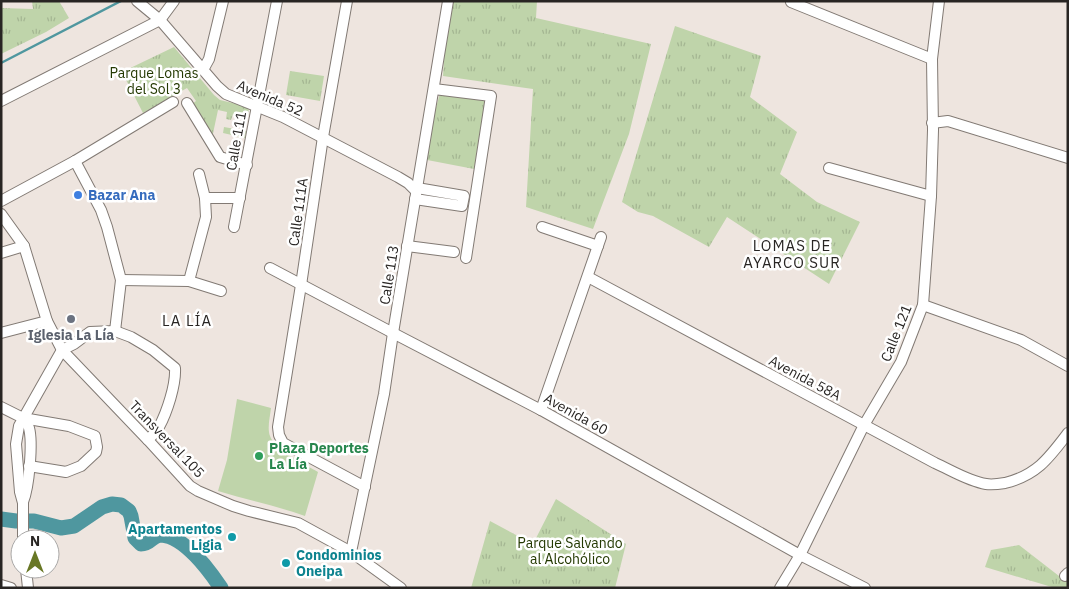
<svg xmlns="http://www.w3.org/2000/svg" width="1069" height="589" viewBox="0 0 1069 589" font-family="'IBM Plex Sans',sans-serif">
<defs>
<pattern id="grass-tufts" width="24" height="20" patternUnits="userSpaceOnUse" patternTransform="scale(1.25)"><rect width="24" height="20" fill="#bfd4aa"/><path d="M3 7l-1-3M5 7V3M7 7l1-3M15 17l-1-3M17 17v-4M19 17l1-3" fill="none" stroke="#a4b692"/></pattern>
</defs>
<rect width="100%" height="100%" fill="#eee5df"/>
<g fill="url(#grass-tufts)">
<path d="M32,1H59L69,18L46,32L1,54V8L33,9Z"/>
<path d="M448,1H537L536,18L651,44L629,134L593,229L526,207L533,89L443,76Z"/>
<path d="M675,26L761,56L750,97L797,132L780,174L817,202L860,222L829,284L727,217L709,247L653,216L638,212L622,202Z"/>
<path d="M174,47L214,95L220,100L249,107L248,116L233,114L231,120L226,119L227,112L218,110L212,138L192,104L196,101L187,88L143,113L122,72Z"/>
<path d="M290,71L324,76L320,101L286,95Z"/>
<path d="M440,93L485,101L474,169L422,159Z"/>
<path d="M224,127L246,131L245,138L223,133Z"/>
<path d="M556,499L626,544L615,588H471L490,521L533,544Z"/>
<path d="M1019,545L1068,583V588H1055L985,567L991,550Z"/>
</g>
<path fill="#bfd4aa" d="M237,399L271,408C270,417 267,428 270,436C274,449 306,465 318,472L305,516C277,506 247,500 218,491L227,460Z"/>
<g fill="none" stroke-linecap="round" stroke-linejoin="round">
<path stroke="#4f979f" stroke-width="2.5" d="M1,63L121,1"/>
<path stroke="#4f979f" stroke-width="15" d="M1,519L16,521H34L61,528L74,526L102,507L112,504L121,505L129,511L131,516L135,538L141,544C151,544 152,535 161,535C184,536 209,570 221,588"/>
<defs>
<g id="minor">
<path d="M137,1L160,20L217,86L226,94L283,117L398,177L408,183L416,191"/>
<path d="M347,1L323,137L301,285L278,427L279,435L283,443L365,487"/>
<path d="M791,2L932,59"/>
<path d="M203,70L209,59L223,1"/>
<path d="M434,89L491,96L466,258"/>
<path d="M1,101L160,20L174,1"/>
<path d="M187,103L220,157L247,165"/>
<path d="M932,123L948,121L1068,158"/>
<path d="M75,161L101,210L107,227L121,280L115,331"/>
<path d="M829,168L931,196"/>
<path d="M205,198H240"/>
<path d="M415,199L462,206L464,196L417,188"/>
<path d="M1,201L75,161L173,102"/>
<path d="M1,214L24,246L47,321L62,350L148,440L190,486L198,491L233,506L249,511L298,523L351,552L401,588"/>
<path d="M234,227L277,1"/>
<path d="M542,227L598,246"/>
<path d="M407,246L454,252"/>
<path d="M1,253L24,246"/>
<path d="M270,268L393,333L541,410L800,555L865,588"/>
<path d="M588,277L935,463C951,470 968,481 986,484C992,485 999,484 1005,483C1037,475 1049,458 1068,433"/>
<path d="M121,280L189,281L221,291"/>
<path d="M189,281L206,217L205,198L199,174"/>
<path d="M923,305L1021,340L1068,366"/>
<path d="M1,333L47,321"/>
<path d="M1,407L23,418L69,426L95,436L97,447L96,452L81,466L66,472L29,466"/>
<path d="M541,410L601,237"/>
<path d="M23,418C25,421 28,424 29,428C33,443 29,487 23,502"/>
<path d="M23,539V503L20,492L16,444L19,426L62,350L74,344L90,332L115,331L131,337L153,350L175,368C176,385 167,412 159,427C156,431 152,436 148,440"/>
<path d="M351,552L384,394L393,333L448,1"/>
<path d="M26,569L28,588"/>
<path d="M1065,576L1068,573"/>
<path d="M1,585L11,588"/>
<path d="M780,588L800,555L864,425L901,362L923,305L931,196L933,130L932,59L939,1"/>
</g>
</defs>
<use href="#minor" stroke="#827a74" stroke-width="12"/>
<use href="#minor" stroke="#fff" stroke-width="10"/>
</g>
<circle fill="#3f7fe0" stroke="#fff" stroke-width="2" cx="78" cy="195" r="5"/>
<circle fill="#6b7280" stroke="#fff" stroke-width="2" cx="71" cy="319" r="5"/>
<circle fill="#2e9e5b" stroke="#fff" stroke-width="2" cx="259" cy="456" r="5"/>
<g fill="#0f9aa8" stroke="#fff" stroke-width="2">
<circle cx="232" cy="537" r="5"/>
<circle cx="286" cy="563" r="5"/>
</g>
<g text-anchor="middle" stroke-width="5" stroke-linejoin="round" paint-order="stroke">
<g font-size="14" fill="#243902" stroke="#fff">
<text x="154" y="78">Parque Lomas<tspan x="154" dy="16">del Sol 3</tspan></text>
<text x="570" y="548">Parque Salvando<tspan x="570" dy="16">al Alcohólico</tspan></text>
</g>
<g font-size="14" fill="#282523" stroke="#fff">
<text transform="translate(270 98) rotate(23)" y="5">Avenida 52</text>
<text transform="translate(236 141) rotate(-80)" y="5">Calle 111</text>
<text transform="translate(298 212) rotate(-82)" y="5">Calle 111A</text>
<text transform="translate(389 275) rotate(-81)" y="5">Calle 113</text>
<text transform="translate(896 333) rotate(-68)" y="5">Calle 121</text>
<text transform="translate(805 378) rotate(28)" y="5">Avenida 58A</text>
<text transform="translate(576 414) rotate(29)" y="5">Avenida 60</text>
<text transform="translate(167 439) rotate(46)" y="5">Transversal 105</text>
</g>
<g font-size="14" font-weight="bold" fill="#366cbe" stroke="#fff" text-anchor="start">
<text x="88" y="200">Bazar Ana</text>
</g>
<g font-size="14" font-weight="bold" fill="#5b616d" stroke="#fff">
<text x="71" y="340">Iglesia La Lía</text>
</g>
<g font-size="14" font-weight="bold" fill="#27864d" stroke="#fff" text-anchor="start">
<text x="269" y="453">Plaza Deportes<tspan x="269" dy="16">La Lía</tspan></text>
</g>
<g font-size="14" font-weight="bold" fill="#0d838f" stroke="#fff" text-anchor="end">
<text x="222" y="534">Apartamentos<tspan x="222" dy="16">Ligia</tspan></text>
<text x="296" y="560" text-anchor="start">Condominios<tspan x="296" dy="16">Oneipa</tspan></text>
</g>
<g font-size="15" letter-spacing="1" fill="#282523" stroke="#fff">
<text x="792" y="251">LOMAS DE<tspan x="792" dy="17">AYARCO SUR</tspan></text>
<text x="187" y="326">LA LÍA</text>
</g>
</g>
<rect width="1069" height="589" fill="none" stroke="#282523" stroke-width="5"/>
<g transform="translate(35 554)"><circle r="24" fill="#ffffff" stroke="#a9a8a7"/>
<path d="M0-4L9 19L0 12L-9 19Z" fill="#687725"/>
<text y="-8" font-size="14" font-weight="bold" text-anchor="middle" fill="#282523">N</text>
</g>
</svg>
